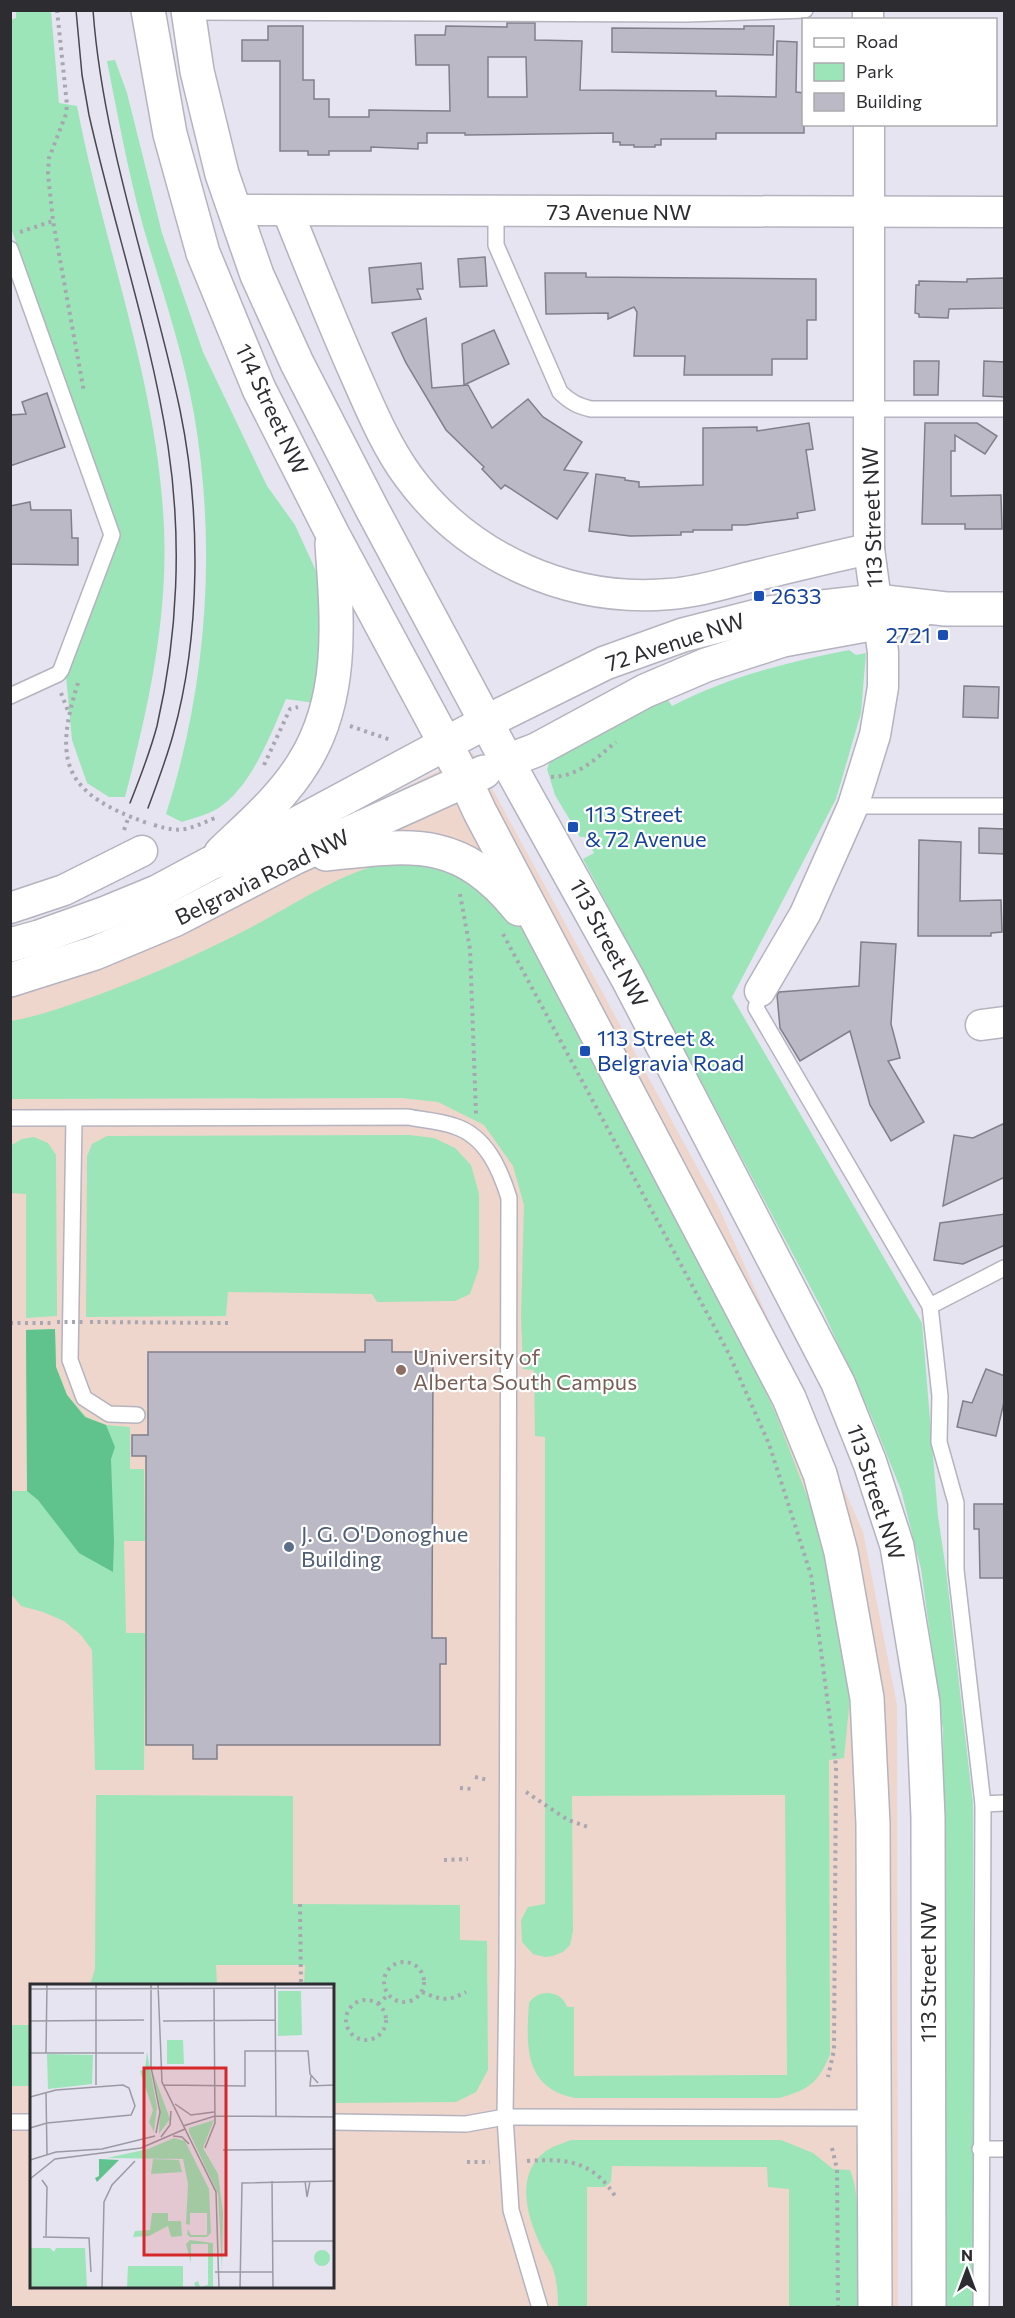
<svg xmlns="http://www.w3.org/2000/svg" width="1015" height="2318" viewBox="0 0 1015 2318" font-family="Commissioner,sans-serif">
<rect width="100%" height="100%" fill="#e5e4f0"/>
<path fill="#eed6cc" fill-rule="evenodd" d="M473,753L719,1208L863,1532L897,1705L898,2307H11L10,960L121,932ZM32,1985H333V2286H32Z"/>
<g fill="#9be5b9">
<path d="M16,11H51L59,103L77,106C104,247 158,384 164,528C168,620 148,709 125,797H109L87,783L72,740L66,676L114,523L11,228L10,20L16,18Z"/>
<path d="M115,60L127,93L162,233L203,352L267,486L295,525L316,571L326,632L315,703L286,699C271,734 251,788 217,809C207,815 193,818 182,822L166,814C207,686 217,547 194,414C183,350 161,288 143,226C128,172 118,116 107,61Z"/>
<path d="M849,650L856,655L866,653L861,713L836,799L732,997L922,1323L938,1516L946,1570L973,1804L974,2307H946L943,1730L921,1569L901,1490L872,1418L822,1309L583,859L594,853L585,837H580L555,795L547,769L551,759L664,694L672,706C728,677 788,662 849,650Z"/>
<path d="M397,860L455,868L513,911L738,1333L775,1412L812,1509L836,1605L850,1698L844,1758L829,1760L830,2054C819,2082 809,2090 779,2098H575C524,2088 526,2046 529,2003C538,1988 562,1990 567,2007H574V2076L787,2075L785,1795L572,1796L573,1931L570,1945L563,1952L553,1956L545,1957L533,1954L522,1942L521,1920L528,1907L545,1904V1437L535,1436L534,1370L523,1369L521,1317L524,1205L513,1166L484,1125L438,1102L402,1098L11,1099V1021C40,1016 69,1005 98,995C154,974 208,950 261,922C307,897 344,871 397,860Z"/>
<path d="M409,1135L434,1138L455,1148L471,1165L479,1194V1268L470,1294L455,1301L377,1302L372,1294L228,1292L226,1316L86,1317L87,1156L92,1144L107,1136Z"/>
<path d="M34,1137L48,1143L56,1155L57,1316L26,1318V1194L11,1193L10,1146L22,1139Z"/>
<path d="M55,1329L56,1367L67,1395L86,1417L106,1425L130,1427V1469H144L145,1541H124L126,1633H145L144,1770H95L92,1650L81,1635L64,1621L43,1612L21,1606L11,1594L10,1491H27L26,1330Z"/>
<path d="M96,1795L293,1796V1904L460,1905V1940L487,1941L488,2070L476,2092L456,2102L336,2103V1986L304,1985L305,1965H216L217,1985H90L95,1969Z"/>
<path d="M10,2025H31V2086H11Z"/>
<path d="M571,2140H781L813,2153L833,2169L850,2170C863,2199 857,2273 857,2307H789V2189L768,2187L767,2167L612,2166L611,2182L605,2187H587V2307H558C558,2294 557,2279 552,2266C549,2259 544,2253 541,2246C526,2215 514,2171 549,2149C556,2145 564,2143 571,2140Z"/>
</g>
<path fill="#60c38d" d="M55,1329L56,1367L67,1395L85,1417L106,1425L115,1447L111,1459L114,1541L113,1572L79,1553L38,1500L27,1491L26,1330Z"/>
<g fill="#bbb9c5" stroke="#817f8a" stroke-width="1.5" fill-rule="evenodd">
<path d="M507,23H535V40L582,41L580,90L716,91V96L776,97L777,41L797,42L796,92L804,93V133H716V139H661V145H655V147H634V145H620V142H613V133L465,135V133H427V143H418V149L371,147V151H329V155H308V151H280V61H242V40H268V26H303V80H314V99H329V117H369V110L450,111L449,65H416L415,35H445L446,26L507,27ZM488,57H526L527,97H488Z"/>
<path d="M744,26H774L773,55L612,52V28L744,29Z"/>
<path d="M485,257L487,286L460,287L458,259Z"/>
<path d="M421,263L423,289H417L421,299L372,303L369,268Z"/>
<path d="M545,273H586V277L816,279V320H807V359H772V375H684L685,356H634L637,312L634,307L608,319V313L546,314Z"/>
<path d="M1004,278V308L949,309L948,318L919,317V314L915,313L916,285H919V281L967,282V279Z"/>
<path d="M426,318L432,388L468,385L492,428L528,399L543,417L582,442L564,470L588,473L557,519L505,485L501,489L482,469L484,467L446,430L406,363L392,333Z"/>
<path d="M494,330L509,364L464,385L462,344Z"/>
<path d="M914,361H939L938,395H914Z"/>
<path d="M984,361L1005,362V397L983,396Z"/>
<path d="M47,393L65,447L10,466V415L26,414L22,402Z"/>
<path d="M809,423L813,449L806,450L815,510L797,513L798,518L746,525H732V530H693V532H681V535L630,536L589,531L596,474L625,478V480L639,482V487L703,485V428L757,427V431Z"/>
<path d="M925,423H977L997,436L985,454L955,435V451H951V496L1001,495L1002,529H965V524H922Z"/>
<path d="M30,502L31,510H71L72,538H78V565L10,564V506Z"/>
<path d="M964,686L999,687L998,718L963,717Z"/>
<path d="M979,828L1005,829V854L979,853Z"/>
<path d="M919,840L961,842L960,901L1001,900L1002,932L991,933V936H918Z"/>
<path d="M861,942L896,944L891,1024L900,1058L888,1061L924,1122L891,1141L870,1105L850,1031L800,1061L780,1028L777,995L779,992L859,986Z"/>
<path d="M1005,1123V1177L943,1206L954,1135L973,1138Z"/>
<path d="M1005,1214V1245L963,1264L934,1260L940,1223Z"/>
<path d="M365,1340H392V1352H433L432,1638H446V1664H440V1745H217V1759H193V1745H146V1456H132V1435H148V1352H365Z"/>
<path d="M986,1369L1005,1376V1398L996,1436L957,1427L963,1401L972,1403Z"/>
<path d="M974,1504H1005V1578H980L979,1529H974Z"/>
</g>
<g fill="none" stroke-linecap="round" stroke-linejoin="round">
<defs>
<g id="service">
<path d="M188,12L686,14L805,10"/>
<path d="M496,212V245L560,392C570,402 578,406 591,409H1004"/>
<path d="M10,249L112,535L61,670L58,674L10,696"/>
<path d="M853,806H1004"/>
<path d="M760,991L756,1008L930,1306L940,1396L939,1442L956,1503V1570L983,1804L981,2308"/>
<path d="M10,1118L408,1117C423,1120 440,1121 454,1126C486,1136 500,1169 509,1198L507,1968L505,2117L511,2210L540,2308"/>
<path d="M74,1119L70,1360L84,1398L109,1414L137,1415"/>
<path d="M930,1306L1004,1268"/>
<path d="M983,1804L1004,1803"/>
<path d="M10,2122H32"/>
<path d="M333,2122L466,2124L505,2117L874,2118"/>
<path d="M980,2149H1004"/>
</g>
<g id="minor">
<path d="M868,10V20"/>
<path d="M234,210L1004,212"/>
<path d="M288,212C310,267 332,322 356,376C371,410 386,446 408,476C468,558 569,603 670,594C699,592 726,583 754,576C792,567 831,557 869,549"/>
<path d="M10,908L64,890L142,851"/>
<path d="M760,991L805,914L853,806L875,735L883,687V652L869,549V124"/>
<path d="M981,1025L1004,1022"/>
</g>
<g id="tertiary">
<path d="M488,721L605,663L683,635L769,613L876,601L946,609H1004"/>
<path d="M507,761L536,750L645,691L706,665L783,640L915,616"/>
</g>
<g id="secondary">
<path d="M148,10L170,134L203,253L259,389L332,533L466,782L480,812L789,1398L820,1474L841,1552L867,1698L873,1824L875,2308"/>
<path d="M188,10L197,71L222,174L257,275L297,363L371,507L507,761L628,979L838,1383L870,1463L897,1546L923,1703L928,1817L929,2308"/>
<path d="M221,853C250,825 283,797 304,762C345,696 337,617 332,544"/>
<path d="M326,854C412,845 459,835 519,909"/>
<path d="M10,945L39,937L106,913L157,892L211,863L246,851L488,721"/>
<path d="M10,980L95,953L174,920L294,858L484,772"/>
</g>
</defs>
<use href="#service" stroke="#b5b3bf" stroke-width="18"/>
<use href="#minor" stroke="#b5b3bf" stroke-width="33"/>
<use href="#tertiary" stroke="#b5b3bf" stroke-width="36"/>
<use href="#secondary" stroke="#b5b3bf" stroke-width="36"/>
<g stroke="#a8a7b1" stroke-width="4" stroke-dasharray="3 4.5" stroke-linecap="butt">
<path d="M57,10L67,105L66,114L49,158L48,174L53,221L84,392"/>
<path d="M20,232L53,221"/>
<path d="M78,683C52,764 66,794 147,823"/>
<path d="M61,693L68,711"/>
<path d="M350,726L391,740"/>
<path d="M264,765L290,709L298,707"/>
<path d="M551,777C580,776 595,759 616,742"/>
<path d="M154,825C183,834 188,829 215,818"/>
<path d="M124,830L129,816"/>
<path d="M460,894L470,949L476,1114"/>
<path d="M503,934L729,1354L769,1444L811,1575L836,1766L834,2050L828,2077"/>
<path d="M90,1322L228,1323"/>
<path d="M10,1323H52"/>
<path d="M475,1777L488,1780"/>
<path d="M460,1788L472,1789"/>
<path d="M526,1792L568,1820L591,1828"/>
<path d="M444,1860L468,1859"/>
<path d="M300,1904L301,1985"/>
<circle cx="404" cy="1982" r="20"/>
<path d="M422,1992C442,2000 447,2002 466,1992"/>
<circle cx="366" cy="2020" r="20"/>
<path d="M378,2004L388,1995"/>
<path d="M832,2148L837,2169L838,2308"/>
<path d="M527,2161C570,2158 594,2162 617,2199"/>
<path d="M467,2162H490"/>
</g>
<use href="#service" stroke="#fff" stroke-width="15"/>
<use href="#minor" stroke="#fff" stroke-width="30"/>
<use href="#tertiary" stroke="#fff" stroke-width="33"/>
<use href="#secondary" stroke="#fff" stroke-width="33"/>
<g stroke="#49484e" stroke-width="1.5">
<path d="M76,10L82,75L89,115C114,226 151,335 168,446C182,538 178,635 157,726C150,752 140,778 130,803"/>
<path d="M93,10C103,147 152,277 180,410C201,512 201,635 173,735C166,760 157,784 148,808"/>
</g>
<path stroke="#a8a7b1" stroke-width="4" stroke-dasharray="3 4.5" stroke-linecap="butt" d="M57,1322H86"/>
</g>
<g fill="#1a4fb4" stroke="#fff" stroke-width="2">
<rect x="753" y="590" width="12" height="12" rx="3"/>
<rect x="937" y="629" width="12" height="12" rx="3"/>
<rect x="567" y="821" width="12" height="12" rx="3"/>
<rect x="579" y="1045" width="12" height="12" rx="3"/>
</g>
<circle fill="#8d6e63" stroke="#fff" stroke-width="2" cx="401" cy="1370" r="6"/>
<circle fill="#5c6f8a" stroke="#fff" stroke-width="2" cx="289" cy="1547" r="6"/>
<g text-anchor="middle" stroke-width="4.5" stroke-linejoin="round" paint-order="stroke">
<g font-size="22" fill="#2d2c31" stroke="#fff">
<text x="619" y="220">73 Avenue NW</text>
<text transform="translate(272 409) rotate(65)" y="8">114 Street NW</text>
<text transform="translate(872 517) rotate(-92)" y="8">113 Street NW</text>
<text transform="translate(675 642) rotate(-18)" y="8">72 Avenue NW</text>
<text transform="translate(262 877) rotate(-26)" y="8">Belgravia Road NW</text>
<text transform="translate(609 943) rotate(62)" y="8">113 Street NW</text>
<text transform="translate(876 1492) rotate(72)" y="8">113 Street NW</text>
<text transform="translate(928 1972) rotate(-90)" y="8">113 Street NW</text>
</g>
<g font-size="22" fill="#164399" stroke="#fff" text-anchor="start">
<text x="771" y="604">2633</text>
<text x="931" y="643" text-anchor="end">2721</text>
<text x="585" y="822">113 Street<tspan x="585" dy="25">&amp; 72 Avenue</tspan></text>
<text x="597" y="1046">113 Street &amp;<tspan x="597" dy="25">Belgravia Road</tspan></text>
</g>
<g font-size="22" fill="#785e54" stroke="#fff" text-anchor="start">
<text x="413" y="1365">University of<tspan x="413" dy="25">Alberta South Campus</tspan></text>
</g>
<g font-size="22" fill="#4e5e75" stroke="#fff" text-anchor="start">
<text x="301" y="1542">J. G. O'Donoghue<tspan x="301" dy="25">Building</tspan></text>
</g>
</g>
<g transform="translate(30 1984)">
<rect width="304" height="304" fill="#e5e4f0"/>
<path d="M248,7H271L272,51L248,52ZM137,56H153L154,80H137ZM117,68L127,123L124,148L119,138L123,126L110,87L115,85ZM17,70L63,71L62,100L18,105ZM123,89L140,135L129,150L130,122ZM184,136L173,164L188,190L193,229L192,286L188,210L159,148V144ZM144,154L155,157L179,205L181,249L177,253H160L157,250L158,245L161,251H177V229H160V241L156,240L158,200L153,175L77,174L118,165ZM123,175L149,176L152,188L121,190ZM122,229H138V237H151L152,252L141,253L138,242L119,252L103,253L105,247L120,246ZM160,256L183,259V304H166L164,299L168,297L170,303L178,301V260H161V279L156,260ZM0,260L1,264H20L24,268L26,264H55L57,304H0ZM284 274a8 8 0 1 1 16 0a8 8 0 1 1-16 0ZM98,282H153V304H97Z" fill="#9be5b9"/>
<path d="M69,175L89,176L67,198L65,194L69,192Z" fill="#60c38d"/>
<path fill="none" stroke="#9b9aa4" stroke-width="1.5" d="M121,0V83L130,128L126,149M128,0L132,98L186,208L189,304M245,0L246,133M0,5L305,4M0,37L114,36M133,37L245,36M0,69H114M16,69L17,0M281,92L280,102L305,101M66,101V0M133,101L215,102V67H278L280,90L288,99M16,108L17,170M0,113L26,106L93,101L99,104L105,122L101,131L17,139L0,144M145,120L161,131L184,128M153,142L185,132L305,133M143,152L152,153L159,160M131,153L140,141L141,127M175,164L185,139L184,5M193,166L305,165M0,176L26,168L72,165L125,152M0,195L25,175L111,164L155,145M12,196L17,203L16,252M242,197L243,304M275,197L277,213L280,197M13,253L59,254L61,288M243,257H305M185,288H243M72,304L74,218L82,201L105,177M210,304L212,199L305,197"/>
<path fill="#d62828" fill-opacity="0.15" stroke="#d62828" stroke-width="3" d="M114,84H196V271H114Z"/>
<rect width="304" height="304" fill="none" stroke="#2d2c31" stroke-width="3"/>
</g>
<rect width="1015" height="2318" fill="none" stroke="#2d2c31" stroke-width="24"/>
<rect x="802" y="18" width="195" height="108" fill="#ffffff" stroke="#ababad" stroke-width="1.5"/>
<rect x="814" y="38" width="30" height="9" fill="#ffffff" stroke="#ababad" stroke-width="1.5"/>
<text x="856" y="48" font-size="18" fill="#2d2c31">Road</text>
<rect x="814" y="63" width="30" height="18" fill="#9be5b9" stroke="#ababad" stroke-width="1.5"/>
<text x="856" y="78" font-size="18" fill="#2d2c31">Park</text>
<rect x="814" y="93" width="30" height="18" fill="#bbb9c5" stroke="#ababad" stroke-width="1.5"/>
<text x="856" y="108" font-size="18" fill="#2d2c31">Building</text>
<g transform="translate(967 2270)" stroke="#ffffff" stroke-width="4.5" paint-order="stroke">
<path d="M0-4.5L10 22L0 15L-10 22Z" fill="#2d2c31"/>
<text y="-9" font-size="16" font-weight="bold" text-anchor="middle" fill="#2d2c31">N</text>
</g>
</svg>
